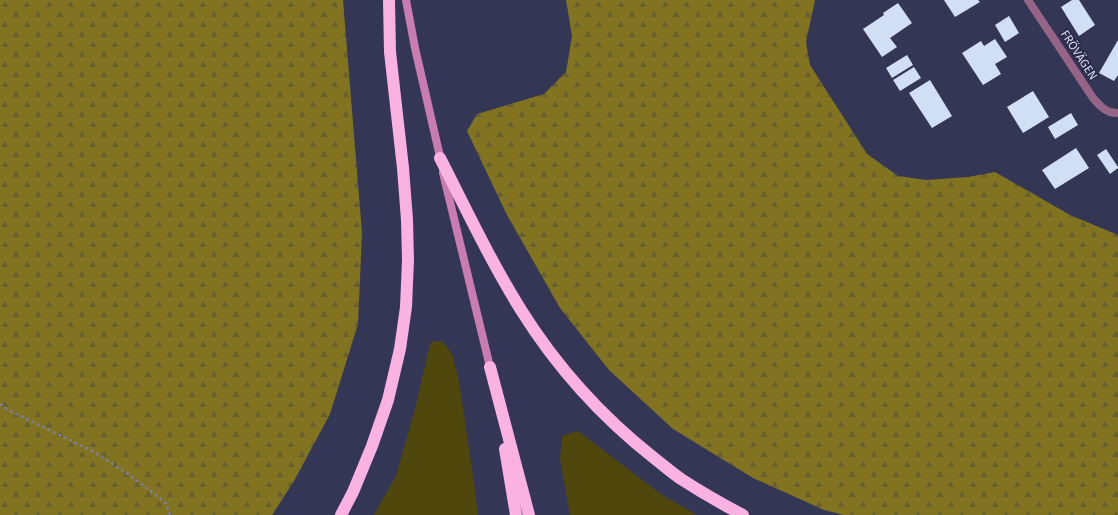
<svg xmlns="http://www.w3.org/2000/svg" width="1118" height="515" viewBox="0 0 1118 515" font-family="'Fira Sans',sans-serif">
<defs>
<pattern id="forest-firs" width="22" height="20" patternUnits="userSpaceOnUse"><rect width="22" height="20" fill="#817320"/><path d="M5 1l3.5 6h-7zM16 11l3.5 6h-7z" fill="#675f30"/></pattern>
</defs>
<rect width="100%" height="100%" fill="#343655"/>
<g fill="#50470d">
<path d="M442,341L452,354L459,381L474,483L478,515H374L396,476L415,409L428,352L431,342Z"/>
<path d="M578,431L662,495L697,515H570L560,459L562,436Z"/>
</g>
<g fill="url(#forest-firs)">
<path d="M0,0H343L362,233L358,324L330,414L294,481L272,515H0Z"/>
<path d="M566,0H815L806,42L810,65L867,154L898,176L926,180L968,177L995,172L1070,215L1118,235V515H844L824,510L753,478L673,429L609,370L560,308L507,215L467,131L477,114L544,94L566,72L572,36Z"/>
</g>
<g fill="#d1dff5">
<path d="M944,0H978L980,2L955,17Z"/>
<path d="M1072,0H1079L1095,25L1079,36L1061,7Z"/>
<path d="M898,3L912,23L890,38L897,47L882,57L863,29L884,15L883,13Z"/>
<path d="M1009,16L1019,33L1005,42L995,25Z"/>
<path d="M995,39L1007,57L995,64L1001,74L983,85L962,53L981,41L984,46Z"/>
<path d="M1118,40V75L1114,81L1099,73Z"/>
<path d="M907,55L913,65L892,78L886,68Z"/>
<path d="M914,67L921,78L900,91L893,80Z"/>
<path d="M930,80L952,116L932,128L909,93Z"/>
<path d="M1033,91L1049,117L1023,133L1007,107Z"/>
<path d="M1071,113L1078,125L1055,139L1048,127Z"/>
<path d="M1076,148L1089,168L1055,189L1042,170Z"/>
<path d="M1106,149L1118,167V168L1110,174L1097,155Z"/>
</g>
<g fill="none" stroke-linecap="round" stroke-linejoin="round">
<path stroke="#7d7f99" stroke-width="2.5" stroke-dasharray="3 3" stroke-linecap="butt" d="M0,404L8,410L94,452L131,476L166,503L170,515"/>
<path stroke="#966586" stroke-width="8" d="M1028,0L1093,98C1100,106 1107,114 1118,113"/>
<g stroke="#c97cb0" stroke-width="8">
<path d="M406,0L415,48L441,161"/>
<path d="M443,173L490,367"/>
</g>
<g stroke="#f9b2e1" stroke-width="12">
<path d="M440,158C466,209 491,262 521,310C556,366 602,417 654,458C663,465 671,472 681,479C701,492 722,504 743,515"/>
<path d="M490,367L529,515"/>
<path d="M505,449L516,515"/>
<path d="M341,515L353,492L372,446L388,400L400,349L406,307L408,260L407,220L403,168L390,52L389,0"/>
</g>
</g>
<g text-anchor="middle" stroke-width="4" stroke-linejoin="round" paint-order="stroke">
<g font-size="12" fill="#d6d8ec" stroke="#2a2c4a">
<text transform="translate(1079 55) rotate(57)" y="4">FRÖVÄGEN</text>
</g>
</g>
</svg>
